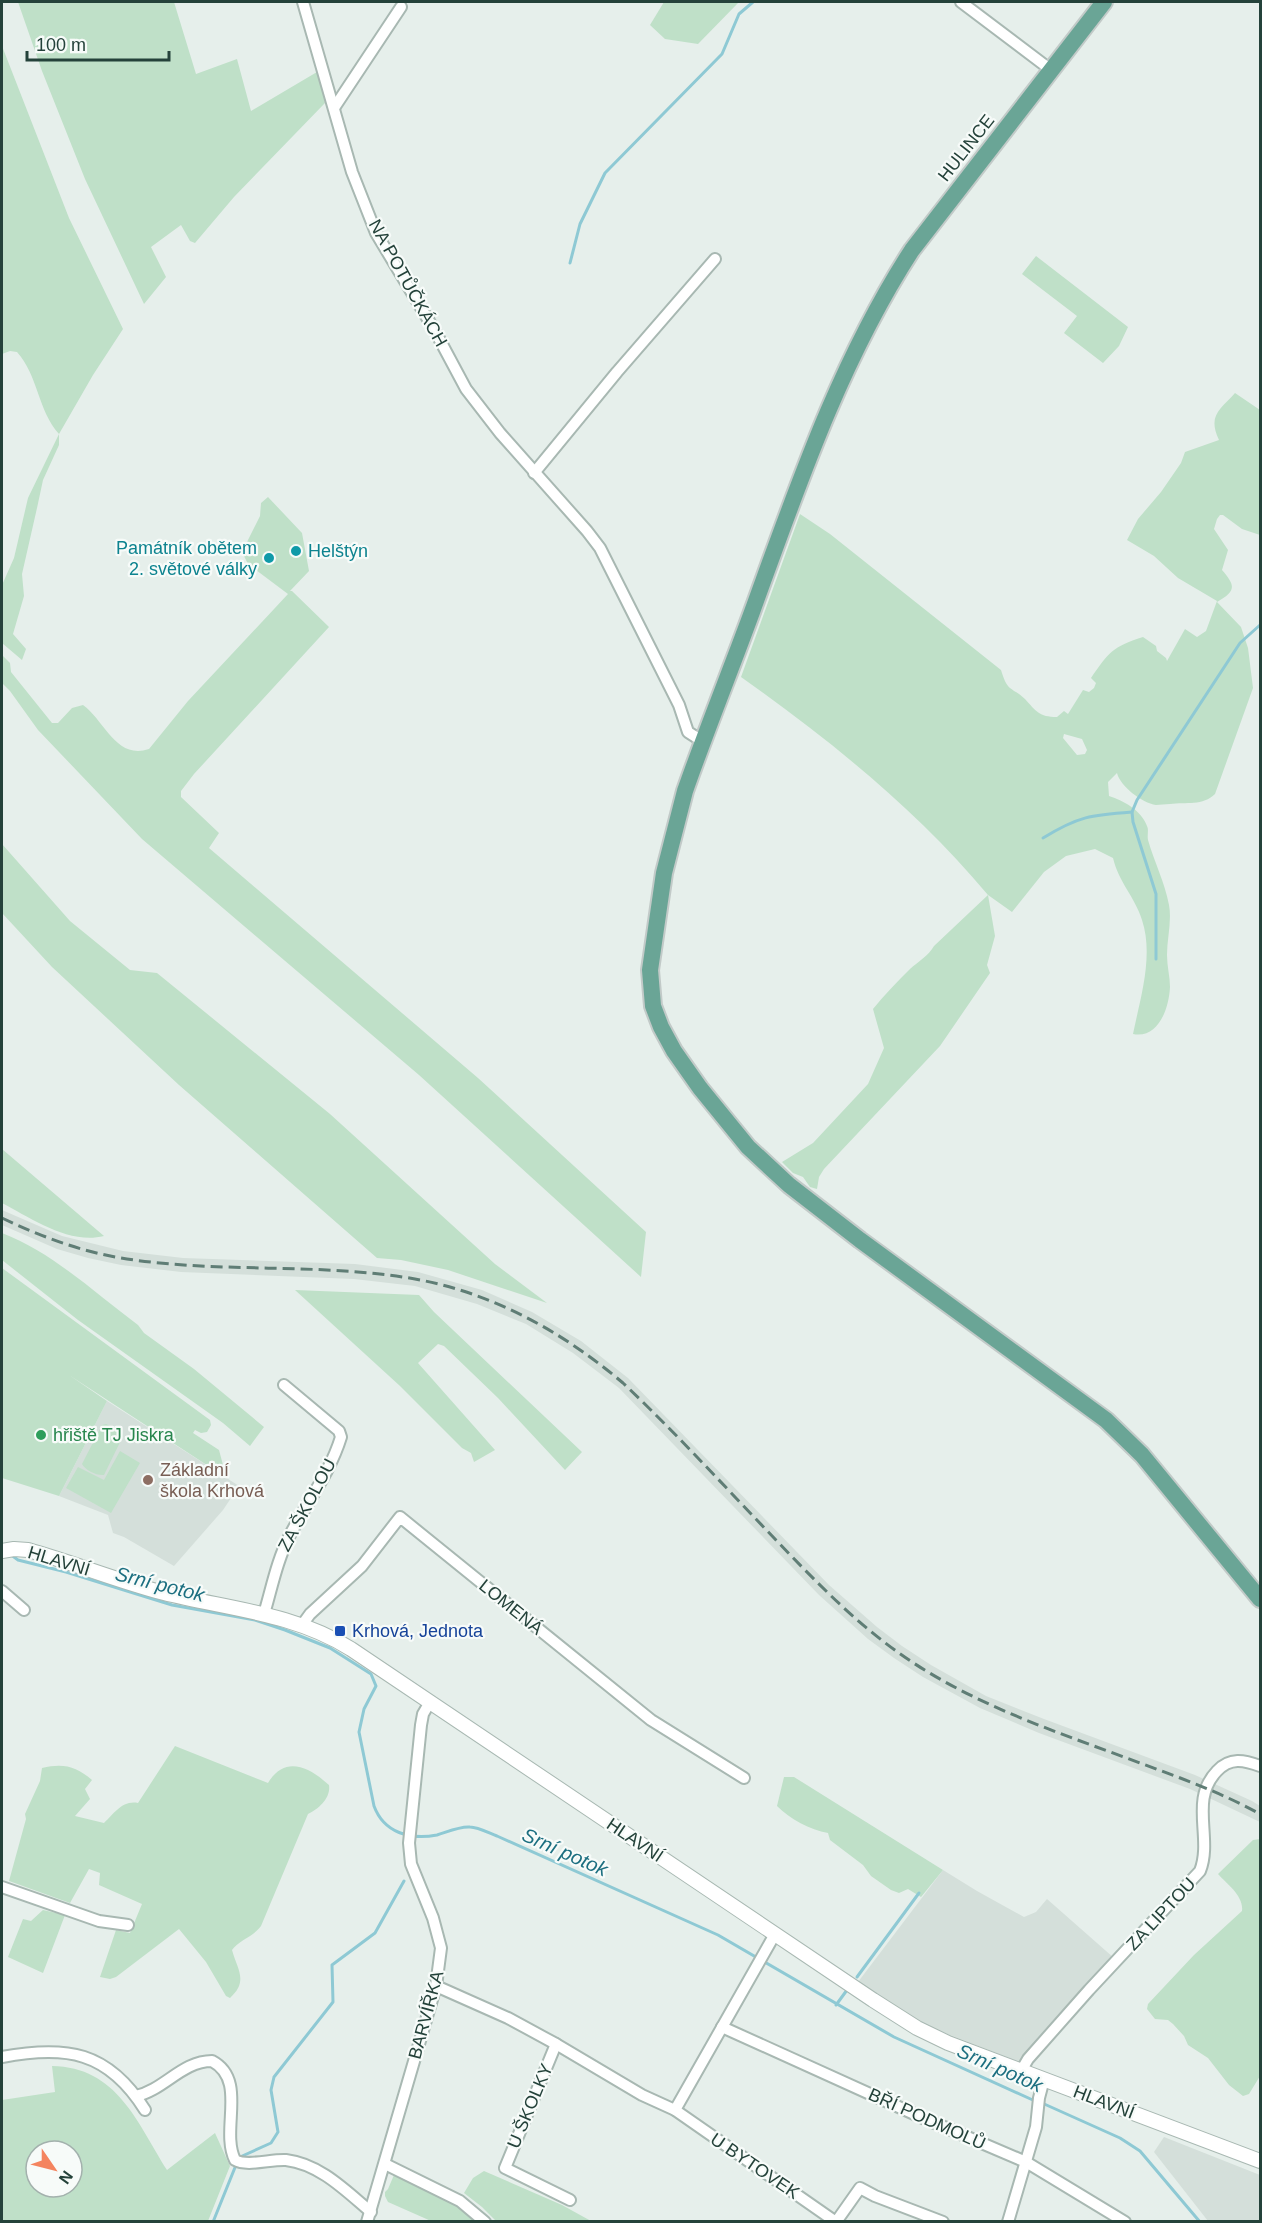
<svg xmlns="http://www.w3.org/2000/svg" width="1262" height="2223" viewBox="0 0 1262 2223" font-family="Arial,sans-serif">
<rect width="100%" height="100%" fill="#e6efeb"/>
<g fill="#d4dfda">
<path d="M2,1210L62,1236L123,1251L183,1258L355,1264L418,1272L482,1290L532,1312L581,1341L628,1378L829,1585L877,1627L902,1646L931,1665L986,1696L1044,1719L1195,1775L1252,1801L1260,1806V1822L1190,1789L1039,1733L980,1708L923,1677L894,1658L868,1639L819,1595L619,1388L573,1353L526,1324L477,1304L415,1286L354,1279L181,1272L121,1265L88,1258L57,1249L2,1225Z"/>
<path d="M107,1401L239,1486L223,1510L174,1566L124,1537L113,1533L108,1515L59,1496Z"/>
<path d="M943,1870L977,1891L1024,1917L1036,1912L1047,1899L1114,1958L1019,2062L922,2024L858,1982Z"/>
<path d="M1164,2137L1260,2175V2221H1208L1154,2152Z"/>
</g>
<g fill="#bfe0c8" fill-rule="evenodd">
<path d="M18,2H174L196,74L237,59L251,111L317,72L323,86L325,103L234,197L195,243L190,241L181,225L151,247L166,277L144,304L85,179L42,71Z"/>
<path d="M664,2H739L698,44L665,39L650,25Z"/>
<path d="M2,46L69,218L123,329L93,375L59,434V445L43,480L37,508L22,574L24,596L13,634L26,649L22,660L2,643V585L14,558L28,498L59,434C38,411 38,375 17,352L10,351L2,354Z"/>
<path d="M1036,256L1128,327L1119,346L1103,363L1064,333L1077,316L1022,274Z"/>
<path d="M1235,393L1260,410V535L1242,529L1223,515H1220L1217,519L1214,529L1228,550L1222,570C1235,585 1237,591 1217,602L1241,627L1248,648L1253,688L1215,794C1203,806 1186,802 1170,804C1165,804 1160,805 1156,805C1142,803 1120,786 1117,773L1108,782L1109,796C1124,801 1141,810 1147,826C1149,830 1147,835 1148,840C1154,861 1165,883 1169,905C1172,921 1167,939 1167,955C1167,966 1170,977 1170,987C1169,1009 1158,1039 1133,1034C1140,999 1154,956 1142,920C1135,897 1119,883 1113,858L1095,849L1066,856L1044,872L1012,912L988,895L995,936L987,965L990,973L940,1046L824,1169L819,1177L817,1189L810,1187L803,1177L793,1173L782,1162L813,1143L868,1084L884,1048L873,1009C884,995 897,982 910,969C918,962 929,955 934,946L988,895C917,810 831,741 741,677L800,514L830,534L1001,670C1008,693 1011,686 1025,699C1036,711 1039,717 1057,717L1064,711L1068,714L1083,690L1089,692L1094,688L1096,683L1091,678C1109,652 1112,647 1143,637L1156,646L1157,651L1166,658L1167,661L1185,629L1197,637L1206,631L1217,601L1178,578L1154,556L1127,540L1138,519L1161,492L1181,463L1185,452L1219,440C1207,415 1221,409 1235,393ZM1064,734L1082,739L1087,750L1085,754L1077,755L1063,738Z"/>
<path d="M268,497L302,533L309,571L290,591H292L329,627L194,774L181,791V797L219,833L209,848L478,1078L646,1232L641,1277L419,1075L142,839L38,730L10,691L2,683V655L10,663L11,672L52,723H58L72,708L83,705C105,721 116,760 149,749L188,701L288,594L248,564L242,552L260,516L261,503Z"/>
<path d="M2,844L70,921L130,970L157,973L330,1114L495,1264L547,1303L448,1270L401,1260L377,1258L179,1085L52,967L2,913Z"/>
<path d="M2,1149L104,1236C69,1245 31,1218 2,1203Z"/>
<path d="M2,1233C52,1252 95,1293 138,1325L144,1333L194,1369L264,1427L250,1446L223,1423L78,1320L2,1260Z"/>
<path d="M2,1268L210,1420L211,1425L207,1432L201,1433L195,1430L193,1433L219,1450L223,1465L219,1473L69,1375L107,1401L59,1496L2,1478Z"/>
<path d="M295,1290L419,1295L434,1312L582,1452L565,1470L498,1398L444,1346L438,1344L418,1363L495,1450L474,1462L471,1453L462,1448L400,1386Z"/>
<path d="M106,1424L122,1432L123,1436L104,1475C97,1476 85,1470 82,1464L102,1425Z"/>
<path d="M120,1451L140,1463L111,1513L66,1488L78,1467L104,1480Z"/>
<path d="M175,1746L268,1783C285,1755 309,1767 329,1785C331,1798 319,1809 308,1814L261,1926C253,1937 239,1940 232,1950C237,1969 249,1981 230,1998L226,1996L206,1962L179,1929L116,1977L110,1979L100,1977L116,1930L130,1933L142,1904L99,1885L100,1873L89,1869L70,1903L9,1881L26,1819L25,1814L40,1781L42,1768C63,1763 76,1766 92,1780L85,1789L90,1799L75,1816L104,1823C114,1814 122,1800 138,1803Z"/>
<path d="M784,1777H794L943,1870L921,1897L908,1889L899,1893L891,1890L871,1876L863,1865L830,1840L828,1833C810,1830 790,1819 777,1806Z"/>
<path d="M1260,1839V2076L1249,2094L1243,2096L1229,2085L1208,2058L1188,2045L1184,2036L1173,2024L1168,2020L1155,2019L1147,2009L1148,2004L1194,1955L1242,1911C1244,1896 1227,1884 1218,1874L1253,1840Z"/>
<path d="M43,1910L65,1915L43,1973L8,1957L23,1919L31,1921Z"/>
<path d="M52,2066C117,2067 137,2122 167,2170L215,2133L230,2166L208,2221H2V2100L55,2092ZM36,2151H72V2187H36Z"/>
<path d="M484,2171L562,2205L591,2221H496L482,2207L464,2193L473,2178Z"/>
<path d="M394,2175L399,2176L447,2200L478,2221H431L388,2202L385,2196V2192L388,2189Z"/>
</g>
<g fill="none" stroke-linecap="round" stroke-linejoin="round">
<g stroke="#8ec9d4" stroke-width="3">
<path d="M570,263L580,224L605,173L722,54L739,14L753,2"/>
<path d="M1043,838C1079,816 1091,815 1132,812"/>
<path d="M1156,959V894L1133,822L1132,812L1137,800L1240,643L1260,625"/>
<path d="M10,1554L18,1560L66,1572L172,1605L255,1620L285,1630L330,1648L371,1674L376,1686L364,1709L359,1732L374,1806C384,1833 410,1840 437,1835C447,1832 460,1826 470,1827C478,1827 489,1833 497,1836L718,1935L894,2037L1035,2101"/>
<path d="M857,1977L919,1893"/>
<path d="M836,2005L847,1990"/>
<path d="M1042,2103L1120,2138L1140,2151L1200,2222"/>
<path d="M240,2157L271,2143L278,2132L271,2090L274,2077L333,2002L332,1965L375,1933L404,1881"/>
<path d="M213,2222L236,2165"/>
</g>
<defs>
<g id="minor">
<path d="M303,2L352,172L376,233L435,331L466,389L500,433L587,531L600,548L679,705L688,732L702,741"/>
<path d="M961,2L1051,70"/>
<path d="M334,108L401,7"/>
<path d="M534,473L617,372L715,259"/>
<path d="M2,1591L24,1610"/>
<path d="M264,1614C272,1587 277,1560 290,1535C307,1502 330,1473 341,1437L339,1431L284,1385"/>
<path d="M302,1625L310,1614L362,1566L400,1517L651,1720L744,1778"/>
<path d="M2,1887L99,1921L128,1925"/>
<path d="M436,1986L508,2018L556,2044L642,2095L675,2110L836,2222"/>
<path d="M722,2027L923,2118L1026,2162L1125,2222"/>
<path d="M556,2044L505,2168L570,2200"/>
<path d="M2,2057C66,2045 108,2051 145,2110"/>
<path d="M1021,2071L1028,2059L1089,1990L1200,1871C1213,1838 1189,1800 1217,1771C1230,1757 1244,1760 1260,1766"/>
<path d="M136,2096C164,2090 182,2061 212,2061C248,2080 220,2130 235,2160C247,2167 271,2159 286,2160C320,2164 346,2191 371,2212"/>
<path d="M675,2110L775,1934"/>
<path d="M385,2164L460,2201L485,2222"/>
<path d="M367,2222L436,1986L441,1948L433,1918L411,1864L409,1843L421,1725L423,1714L430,1702"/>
<path d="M836,2222L860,2188L875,2196L943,2222"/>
<path d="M1008,2222L1036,2127L1039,2098L1044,2079"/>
</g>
<path id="tertiary" d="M2,1551L14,1549L28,1550C74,1563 118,1581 164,1593C228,1609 294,1613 351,1649L873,2000L917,2028L948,2043L1260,2161"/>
<path id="primary" d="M1104,2L912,250C840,361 797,488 752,612C730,672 706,731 685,791L664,873L650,970L653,1006L661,1027L674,1051L700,1088L748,1147L789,1185L860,1240L1106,1420L1142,1455L1260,1599"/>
</defs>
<use href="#minor" stroke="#a8b8b2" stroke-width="14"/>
<use href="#tertiary" stroke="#a8b8b2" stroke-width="16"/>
<use href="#primary" stroke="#c2cac8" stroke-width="20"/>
<use href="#minor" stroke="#fff" stroke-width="10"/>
<use href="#tertiary" stroke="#fff" stroke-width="14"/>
<use href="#primary" stroke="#6aa596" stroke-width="16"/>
<path stroke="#5f7d75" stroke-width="3" stroke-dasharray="12 6" stroke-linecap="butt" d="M2,1218C40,1236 79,1251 121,1258C218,1274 318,1262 415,1279C493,1293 563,1332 623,1383C676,1433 725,1487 775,1539C822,1588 869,1637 928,1672C994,1712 1068,1736 1140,1763C1181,1778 1222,1793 1260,1814"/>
</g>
<g fill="#0f9aa8" stroke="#f7fbf9" stroke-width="2">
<circle cx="296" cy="551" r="6"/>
<circle cx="269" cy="558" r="6"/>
</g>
<circle fill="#2e9e5b" stroke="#f7fbf9" stroke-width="2" cx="41" cy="1435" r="6"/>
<circle fill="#8d6e63" stroke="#f7fbf9" stroke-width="2" cx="148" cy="1480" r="6"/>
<rect fill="#1a4fb4" stroke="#f7fbf9" stroke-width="2" x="334" y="1625" width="12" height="12" rx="3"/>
<g text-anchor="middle" stroke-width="4.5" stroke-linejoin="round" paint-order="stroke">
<g font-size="18" fill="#24423a" stroke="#f7fbf9">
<text transform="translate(966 148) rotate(-52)" y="6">HULINCE</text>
<text transform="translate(408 283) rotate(61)" y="6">NA POTŮČKÁCH</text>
<text transform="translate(307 1505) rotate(-62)" y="6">ZA ŠKOLOU</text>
<text transform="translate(59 1561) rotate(17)" y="6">HLAVNÍ</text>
<text transform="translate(511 1607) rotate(39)" y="6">LOMENÁ</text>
<text transform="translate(635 1840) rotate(34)" y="6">HLAVNÍ</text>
<text transform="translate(1161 1914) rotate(-47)" y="6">ZA LIPTOU</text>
<text transform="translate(426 2015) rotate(-75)" y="6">BARVÍŘKA</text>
<text transform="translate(1104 2102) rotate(21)" y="6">HLAVNÍ</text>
<text transform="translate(530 2106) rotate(-67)" y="6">U ŠKOLKY</text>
<text transform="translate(927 2119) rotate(24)" y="6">BŘÍ PODMOLŮ</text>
<text transform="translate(755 2166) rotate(34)" y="6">U BYTOVEK</text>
</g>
<g font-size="18" fill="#0d838f" stroke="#f7fbf9" text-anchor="end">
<text x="257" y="554">Památník obětem<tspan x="257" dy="21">2. světové války</tspan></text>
<text x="308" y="557" text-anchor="start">Helštýn</text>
</g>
<g font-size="18" fill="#27864d" stroke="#f7fbf9" text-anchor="start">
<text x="53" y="1441">hřiště TJ Jiskra</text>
</g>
<g font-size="18" fill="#785e54" stroke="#f7fbf9" text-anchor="start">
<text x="160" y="1476">Základní<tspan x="160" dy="21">škola Krhová</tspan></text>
</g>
<g font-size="18" fill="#164399" stroke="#f7fbf9" text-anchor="start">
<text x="352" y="1637">Krhová, Jednota</text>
</g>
<g font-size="20" font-style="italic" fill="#1c6f80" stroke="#f7fbf9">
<text transform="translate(160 1584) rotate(14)" y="7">Srní potok</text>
<text transform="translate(565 1852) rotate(24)" y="7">Srní potok</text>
<text transform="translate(1000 2068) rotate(24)" y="7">Srní potok</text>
</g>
</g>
<rect width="1262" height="2223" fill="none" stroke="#24423a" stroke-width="6"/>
<g transform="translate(54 2169) rotate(125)"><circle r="28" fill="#f7fbf9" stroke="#a3b1ad" stroke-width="1.5"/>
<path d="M0-4.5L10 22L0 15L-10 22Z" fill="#f4845f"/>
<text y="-9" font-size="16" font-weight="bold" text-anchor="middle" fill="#24423a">N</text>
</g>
<path d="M27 51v9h142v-9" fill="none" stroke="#24423a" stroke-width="3"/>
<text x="36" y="51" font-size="18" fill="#24423a" stroke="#f7fbf9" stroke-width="4.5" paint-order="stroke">100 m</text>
</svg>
